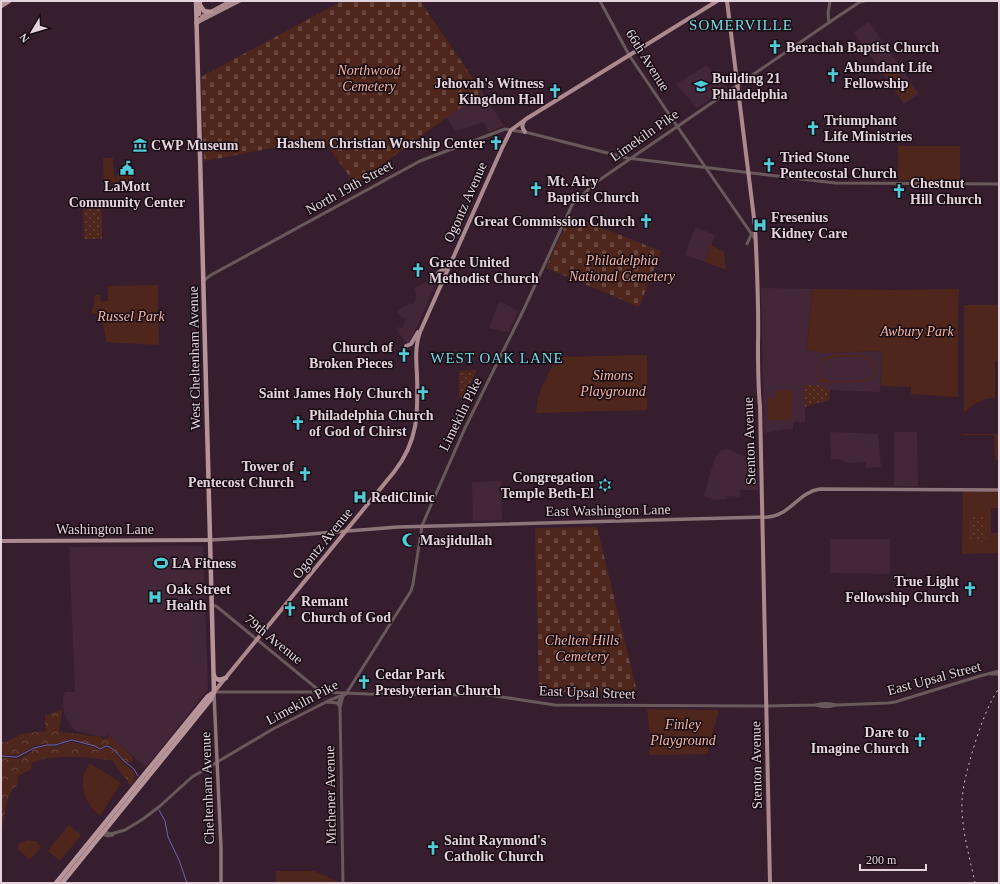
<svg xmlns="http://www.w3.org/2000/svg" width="1000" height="884" viewBox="0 0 1000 884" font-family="'Times New Roman',serif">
<defs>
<pattern id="forest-crowns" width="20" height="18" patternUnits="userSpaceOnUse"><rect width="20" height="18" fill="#4e261c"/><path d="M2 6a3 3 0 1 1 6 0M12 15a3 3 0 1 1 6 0" fill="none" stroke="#67453d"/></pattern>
<pattern id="cemetery-stones" width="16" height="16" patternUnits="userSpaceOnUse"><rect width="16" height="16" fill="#4e261c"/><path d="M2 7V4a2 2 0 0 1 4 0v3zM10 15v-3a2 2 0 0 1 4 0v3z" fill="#67453d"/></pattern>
<pattern id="garden-dots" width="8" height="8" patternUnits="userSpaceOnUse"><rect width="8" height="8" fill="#4e261c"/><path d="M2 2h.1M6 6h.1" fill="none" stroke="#67453d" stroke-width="1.8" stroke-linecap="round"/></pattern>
</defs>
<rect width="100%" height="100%" fill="#371e2e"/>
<g fill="#442639">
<path d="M869,22L919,94L904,104L854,32Z"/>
<path d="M706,65L727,88L697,108L676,84Z"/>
<path d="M482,92L504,126L488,132L484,122L456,131L446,118Z"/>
<path d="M695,227L715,235L705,262L685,255Z"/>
<path d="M436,277L438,279L409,344L407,343L396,329L398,327L402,328L406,319L401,317L397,311L411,303L413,304L417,296L413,289Z"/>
<path d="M761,288L812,289L807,350L824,353L882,351L880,392L830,390L829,400L824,402L811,404L805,407V422H793V429L782,430L764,433Z"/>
<path d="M500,301L518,311L509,332L491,329L489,327Z"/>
<path d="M830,432L878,434L881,467L866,468V462L849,463L837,459H831Z"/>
<path d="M894,432H917L918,486H894Z"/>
<path d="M727,449L744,456L757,455L758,490H740V497L728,496L727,499L713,500L704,496L715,457L718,453L722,450Z"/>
<path d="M501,481L502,520L473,521L472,482Z"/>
<path d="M830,539H890V574L830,573Z"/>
<path d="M203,546L208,689L146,767L108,735L104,737L75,731L64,714L63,699L65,692H75L69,547Z"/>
</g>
<g fill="#4e261c" fill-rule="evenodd">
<path d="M896,69L904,81L907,79L917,93L904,102L882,71L889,74Z"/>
<rect x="898" y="146" width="62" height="34"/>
<path d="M103,158H113L114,177H117V174L127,173V175H129L130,173H132L131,177H133V182L104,183Z"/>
<path d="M711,245L724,252L726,270L705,262Z"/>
<path d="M158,285L159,345L106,342L105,332L100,316L91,312L94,304L95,295H100L101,301H108V286Z"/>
<path d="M812,289L894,290L959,289L958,320V397L911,394V387L881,386L882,351L824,353L807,350Z"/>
<path d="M964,305H999V361H995V398C985,397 974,404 967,410L966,412H964Z"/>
<path d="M647,355V410L536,413L538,399L542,387L557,357Z"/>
<path d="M860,355C879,356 882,378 863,382L818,383V381H820C821,376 817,373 818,369C819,351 847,355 860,355ZM862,357C874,359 879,373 867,379C862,381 832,382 827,380C824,379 822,376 821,373C812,353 852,357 862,357Z"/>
<path d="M775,390L793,391L791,420H767L768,398L775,399Z"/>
<path d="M962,434H999V461L995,460L994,435H962Z"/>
<path d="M963,492H999V508H991V533H999V553L962,554Z"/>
<path d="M647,709L719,710L707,754L649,755C651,739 649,725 647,709Z"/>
<path d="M90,763L121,783L100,816C88,807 80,790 84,774C85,770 88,766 90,763Z"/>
<path d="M69,825L81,835L60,861L48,851Z"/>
<path d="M28,840L36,841L41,847L30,860L17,848L20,843Z"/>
<path d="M276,871H314L341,883H276Z"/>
</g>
<g fill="url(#forest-crowns)">
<path d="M62,710L59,732L80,734L90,736H98L101,738L107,739L109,736L132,756L133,761L129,763L125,761L110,745H106L100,748L73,739L55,744H42L32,747L19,755H1V742H7L21,734L45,731V715H48L51,713Z"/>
<path d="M71,742L93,747L99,750H101L106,748H111L123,763L134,772L135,780L131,786L112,760C91,758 71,755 50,758C44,759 38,760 32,763L31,770L17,776L18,782L17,786L13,788L7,801L1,837V757L20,759L35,749L47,746L55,747Z"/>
</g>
<g fill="url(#cemetery-stones)">
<path d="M342,1H420L482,92L355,184L324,141L320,138L227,157L204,161L201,77Z"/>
<path d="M572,216L661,251L639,307L546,268L569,218Z"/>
<path d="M597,527L637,692H539L535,528Z"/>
</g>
<g fill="url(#garden-dots)">
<path d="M101,200L102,239H84L83,201Z"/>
<path d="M477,370L463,399L459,397V371Z"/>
<path d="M804,385H824V389L830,390L829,400C820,403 813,403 805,407Z"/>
<path d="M970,516L985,517L986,543L970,539Z"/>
</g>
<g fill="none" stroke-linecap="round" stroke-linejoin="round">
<g stroke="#6b66a7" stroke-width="1">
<path d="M1,756L17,757L34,748L47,745H55L72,740L95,746L100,749L106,746L110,747L115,751L124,761L134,769L138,776"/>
<path d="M159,810L165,821L168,837L179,860L187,883"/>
</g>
<g stroke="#69595c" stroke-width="3">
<path d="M600,1L629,55L677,126L755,239"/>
<path d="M829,23L828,13L830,1"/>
<path d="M747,244L752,233"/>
<path d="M203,281L211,275L420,161L505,129L529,133L627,158L835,183L999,184"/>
<path d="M211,605L216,606L227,615L321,692"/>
<path d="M991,674H999"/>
<path d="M214,692H321L368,694L489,695L555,705L766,706L816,705C821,703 830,703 836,705L888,703L895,702L980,676L999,671"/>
<path d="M327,702L338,703"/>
<path d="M816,705C822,707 830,707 836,705"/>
<path d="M340,707L343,696"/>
<path d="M102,831L111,834L125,830L143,819L160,806L192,777L273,729L330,700L346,694L411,591L413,584L422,526L424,521L465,428L524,309L572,205L595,183L627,161L840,15L860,2L864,1"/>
<path d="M101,834L108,836L113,835"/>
<path d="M343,883L340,707L338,704L340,699L344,695"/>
</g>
<g stroke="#8e7579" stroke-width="3.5">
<path d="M210,540L285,536L398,527L768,517C791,515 798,492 820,489L999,490"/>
<path d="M214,694L221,848V883"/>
</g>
<g stroke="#aa8a8f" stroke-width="4">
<path d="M727,1L755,226C757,265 759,305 758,345C758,365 758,386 760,406L770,883"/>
<path d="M198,22L203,16L231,1"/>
<path d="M196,23L239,1"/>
<path d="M525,120C521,125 522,128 525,132"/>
<path d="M438,273L448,266"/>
<path d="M406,346L411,344L418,332"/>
<path d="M1,541L210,540"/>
<path d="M214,692L394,472C419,440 418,412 417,375C416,360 415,346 420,332L503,146L511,130L526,119L717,1"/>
</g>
<g stroke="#b79499" stroke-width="4.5">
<path d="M1,1H2"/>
<path d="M200,5L204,11L211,12"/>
<path d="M1,6L9,1"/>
<path d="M199,14L200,1"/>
<path d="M214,675L215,678L219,680L226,678"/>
<path d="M56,883L208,696L214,692"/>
<path d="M62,883L186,730L211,699L214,692L196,1"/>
</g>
<path stroke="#cfbdc8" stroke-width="1" stroke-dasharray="2 4" stroke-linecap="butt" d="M975,883C970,859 963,835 962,810C961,791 967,771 972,753C979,730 986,708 999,688"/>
</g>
<defs>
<symbol id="church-bare" viewBox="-9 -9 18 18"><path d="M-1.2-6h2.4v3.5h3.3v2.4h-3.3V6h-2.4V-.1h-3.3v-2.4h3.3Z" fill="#52cbd8" stroke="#170c13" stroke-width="2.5" paint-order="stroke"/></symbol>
<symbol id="school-bare" viewBox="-9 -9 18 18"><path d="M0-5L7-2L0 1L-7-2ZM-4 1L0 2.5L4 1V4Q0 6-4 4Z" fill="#52cbd8" stroke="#170c13" stroke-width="2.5" paint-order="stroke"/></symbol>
<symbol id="museum-bare" viewBox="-9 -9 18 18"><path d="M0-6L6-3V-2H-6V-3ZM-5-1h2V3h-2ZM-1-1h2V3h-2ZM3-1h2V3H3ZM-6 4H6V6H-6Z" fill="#52cbd8" stroke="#170c13" stroke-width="2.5" paint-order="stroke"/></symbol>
<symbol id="civic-bare" viewBox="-9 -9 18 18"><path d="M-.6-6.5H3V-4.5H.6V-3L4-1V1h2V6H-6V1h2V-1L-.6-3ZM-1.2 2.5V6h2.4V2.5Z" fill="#52cbd8" stroke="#170c13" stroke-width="2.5" paint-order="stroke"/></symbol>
<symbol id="hospital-bare" viewBox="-9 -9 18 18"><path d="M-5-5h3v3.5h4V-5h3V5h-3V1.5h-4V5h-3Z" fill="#52cbd8" stroke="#170c13" stroke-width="2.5" paint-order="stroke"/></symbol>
<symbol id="synagogue-bare" viewBox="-9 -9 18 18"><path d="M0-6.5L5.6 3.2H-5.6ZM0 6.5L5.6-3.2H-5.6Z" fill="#52cbd8" stroke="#170c13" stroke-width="2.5" paint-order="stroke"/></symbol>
<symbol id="mosque-bare" viewBox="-9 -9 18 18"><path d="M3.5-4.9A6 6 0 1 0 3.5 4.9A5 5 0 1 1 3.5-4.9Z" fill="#52cbd8" stroke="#170c13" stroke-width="2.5" paint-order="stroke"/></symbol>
<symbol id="stadium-bare" viewBox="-9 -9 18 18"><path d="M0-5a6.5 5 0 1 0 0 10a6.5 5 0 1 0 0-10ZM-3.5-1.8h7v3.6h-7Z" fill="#52cbd8" stroke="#170c13" stroke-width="2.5" paint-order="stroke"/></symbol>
</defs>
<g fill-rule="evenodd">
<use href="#church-bare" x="765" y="37" width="20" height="20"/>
<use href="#church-bare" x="823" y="65" width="20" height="20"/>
<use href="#school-bare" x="691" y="76" width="20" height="20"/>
<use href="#church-bare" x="545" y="81" width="20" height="20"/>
<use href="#church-bare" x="803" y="118" width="20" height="20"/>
<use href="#church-bare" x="486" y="133" width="20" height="20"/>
<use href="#museum-bare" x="130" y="135" width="20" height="20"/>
<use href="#church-bare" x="759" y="155" width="20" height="20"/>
<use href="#civic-bare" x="117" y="158" width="20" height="20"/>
<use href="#church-bare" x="526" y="179" width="20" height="20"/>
<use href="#church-bare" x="889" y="181" width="20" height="20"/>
<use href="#church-bare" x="636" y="211" width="20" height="20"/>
<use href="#hospital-bare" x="750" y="215" width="20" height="20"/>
<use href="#church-bare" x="408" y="260" width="20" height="20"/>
<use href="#church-bare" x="394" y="345" width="20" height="20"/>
<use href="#church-bare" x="413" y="383" width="20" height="20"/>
<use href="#church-bare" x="288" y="413" width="20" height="20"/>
<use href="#church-bare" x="295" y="464" width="20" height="20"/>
<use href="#synagogue-bare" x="595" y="475" width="20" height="20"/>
<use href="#hospital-bare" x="350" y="487" width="20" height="20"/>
<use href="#mosque-bare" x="399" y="530" width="20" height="20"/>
<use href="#stadium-bare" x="151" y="553" width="20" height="20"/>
<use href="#church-bare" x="960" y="579" width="20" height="20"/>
<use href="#hospital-bare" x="145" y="587" width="20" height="20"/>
<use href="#church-bare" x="280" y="599" width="20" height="20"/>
<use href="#church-bare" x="354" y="672" width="20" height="20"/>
<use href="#church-bare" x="910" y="730" width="20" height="20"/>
<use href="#church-bare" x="423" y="838" width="20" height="20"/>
</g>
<g text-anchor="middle" stroke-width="3" stroke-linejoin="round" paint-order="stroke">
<g font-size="14" font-weight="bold" fill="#e4d3dd" stroke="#170c13" text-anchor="start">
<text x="786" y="52">Berachah Baptist Church</text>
<text x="844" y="72">Abundant Life<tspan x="844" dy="16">Fellowship</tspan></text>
<text x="712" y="83">Building 21<tspan x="712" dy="16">Philadelphia</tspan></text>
<text x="544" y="88" text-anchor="end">Jehovah's Witness<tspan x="544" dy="16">Kingdom Hall</tspan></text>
<text x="824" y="125">Triumphant<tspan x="824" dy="16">Life Ministries</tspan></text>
<text x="485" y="148" text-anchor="end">Hashem Christian Worship Center</text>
<text x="151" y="150">CWP Museum</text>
<text x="780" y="162">Tried Stone<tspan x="780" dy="16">Pentecostal Church</tspan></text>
<text x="547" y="186">Mt. Airy<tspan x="547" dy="16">Baptist Church</tspan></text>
<text x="910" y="188">Chestnut<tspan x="910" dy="16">Hill Church</tspan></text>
<text x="127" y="191" text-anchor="middle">LaMott<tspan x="127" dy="16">Community Center</tspan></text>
<text x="771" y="222">Fresenius<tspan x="771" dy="16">Kidney Care</tspan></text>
<text x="635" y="226" text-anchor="end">Great Commission Church</text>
<text x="429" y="267">Grace United<tspan x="429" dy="16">Methodist Church</tspan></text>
<text x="393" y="352" text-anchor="end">Church of<tspan x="393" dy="16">Broken Pieces</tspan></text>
<text x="412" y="398" text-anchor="end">Saint James Holy Church</text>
<text x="309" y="420">Philadelphia Church<tspan x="309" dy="16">of God of Chirst</tspan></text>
<text x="294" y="471" text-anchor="end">Tower of<tspan x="294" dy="16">Pentecost Church</tspan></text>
<text x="594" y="482" text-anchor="end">Congregation<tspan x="594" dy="16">Temple Beth-El</tspan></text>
<text x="371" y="502">RediClinic</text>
<text x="420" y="545">Masjidullah</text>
<text x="172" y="568">LA Fitness</text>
<text x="959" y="586" text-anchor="end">True Light<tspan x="959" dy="16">Fellowship Church</tspan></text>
<text x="166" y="594">Oak Street<tspan x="166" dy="16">Health</tspan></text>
<text x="301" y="606">Remant<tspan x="301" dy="16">Church of God</tspan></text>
<text x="375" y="679">Cedar Park<tspan x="375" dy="16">Presbyterian Church</tspan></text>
<text x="909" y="737" text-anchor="end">Dare to<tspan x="909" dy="16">Imagine Church</tspan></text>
<text x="444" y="845">Saint Raymond's<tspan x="444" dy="16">Catholic Church</tspan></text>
</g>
<g font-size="14" fill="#e4d3dd" stroke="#170c13">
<text transform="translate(648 60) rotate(58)" y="5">66th Avenue</text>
<text transform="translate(644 135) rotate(-35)" y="5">Limekiln Pike</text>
<text transform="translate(349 187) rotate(-29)" y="5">North 19th Street</text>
<text transform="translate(465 202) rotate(-66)" y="5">Ogontz Avenue</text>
<text transform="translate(194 358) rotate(-91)" y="5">West Cheltenham Avenue</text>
<text transform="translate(460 414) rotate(-64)" y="5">Limekiln Pike</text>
<text transform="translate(749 441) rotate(-92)" y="5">Stenton Avenue</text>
<text transform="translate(608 510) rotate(-1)" y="5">East Washington Lane</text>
<text x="105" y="534">Washington Lane</text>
<text transform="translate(322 543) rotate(-51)" y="5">Ogontz Avenue</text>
<text transform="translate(274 639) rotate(39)" y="5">79th Avenue</text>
<text transform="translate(934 678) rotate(-15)" y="5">East Upsal Street</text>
<text transform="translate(587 692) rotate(2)" y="5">East Upsal Street</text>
<text transform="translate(302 702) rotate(-28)" y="5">Limekiln Pike</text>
<text transform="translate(756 765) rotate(-91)" y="5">Stenton Avenue</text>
<text transform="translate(207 788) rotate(-92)" y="5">Cheltenham Avenue</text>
<text transform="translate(330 795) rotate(-91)" y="5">Michener Avenue</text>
</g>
<g font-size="14" font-style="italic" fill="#f5b6a5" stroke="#170c13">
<text x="369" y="75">Northwood<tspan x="369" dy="16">Cemetery</tspan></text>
<text x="622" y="265">Philadelphia<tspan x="622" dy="16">National Cemetery</tspan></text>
<text x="131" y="321">Russel Park</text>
<text x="917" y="336">Awbury Park</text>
<text x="613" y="380">Simons<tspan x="613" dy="16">Playground</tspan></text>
<text x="582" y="645">Chelten Hills<tspan x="582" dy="16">Cemetery</tspan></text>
<text x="683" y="729">Finley<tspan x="683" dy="16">Playground</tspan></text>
</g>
<g font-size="15" letter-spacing="1" fill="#72dee9" stroke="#170c13">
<text x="741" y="30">SOMERVILLE</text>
<text x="497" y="363">WEST OAK LANE</text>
</g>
</g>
<rect width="1000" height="884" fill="none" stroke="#e4d3dd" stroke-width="4"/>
<g transform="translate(32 32) rotate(232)" stroke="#170c13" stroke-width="3" paint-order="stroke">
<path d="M0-3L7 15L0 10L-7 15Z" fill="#e4d3dd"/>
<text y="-6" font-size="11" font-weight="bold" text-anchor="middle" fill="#e4d3dd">N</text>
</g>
<path d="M860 864v6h66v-6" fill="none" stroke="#e4d3dd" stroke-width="2"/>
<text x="866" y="864" font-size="12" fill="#e4d3dd" stroke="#170c13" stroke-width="3" paint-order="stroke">200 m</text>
</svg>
